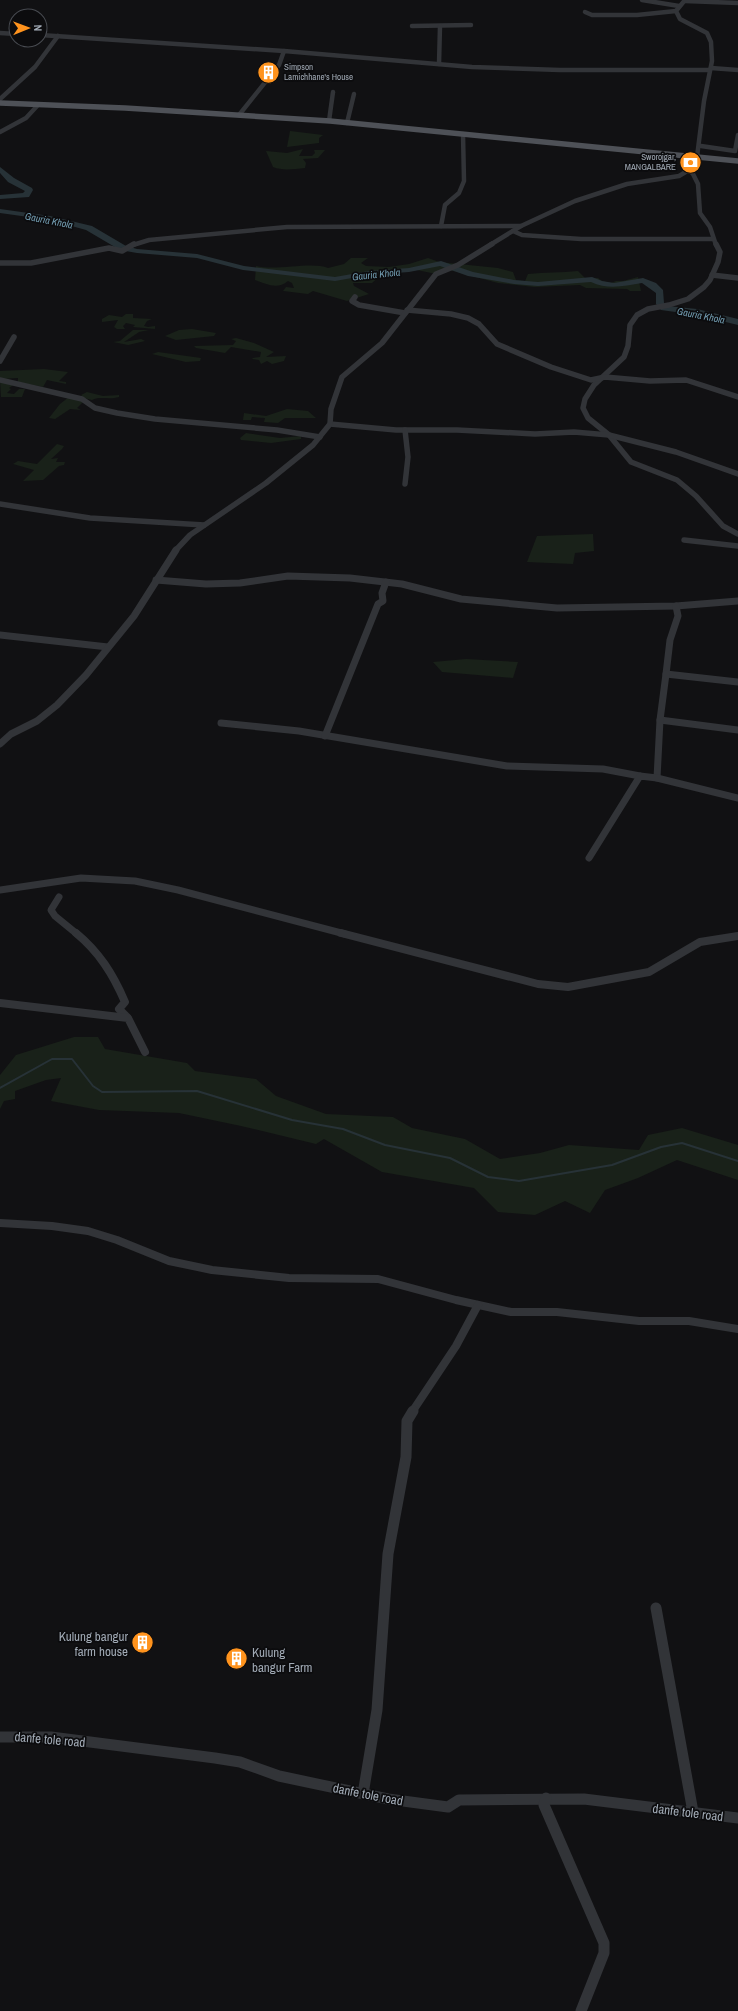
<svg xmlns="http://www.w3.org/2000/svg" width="738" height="2011" viewBox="0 0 738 2011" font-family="'Archivo Narrow',sans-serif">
<rect width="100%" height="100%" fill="#111113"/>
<g fill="#192119">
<path d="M290,131L323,135L319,138V143L287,147Z"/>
<path d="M303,149L299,156H312L315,153L314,150H325L318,158L303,159L306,163L305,168C294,169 283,171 273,167L266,151L287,153Z"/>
<path d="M351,258H368L361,263L366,266L389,267L409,264L428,258L439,262L498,268L513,272L516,280L525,281L528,274C545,272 561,273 578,271L585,278H598L602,281L611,283L616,281H623L638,277L641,291H630L627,289L586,288L580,285L534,287L498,283L446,269L436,274L417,270L381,275L372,283H353L354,286L369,294L347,301L313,291L308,294L283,291L286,287L294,288L292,283L288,281C277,290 267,284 255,280L256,266C277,271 312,261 328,268L344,264Z"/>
<path d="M126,314H133V318L152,319L147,321L144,326L148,327L155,326V329L133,327L135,325L126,323L123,326L125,329H117L114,327L118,320L102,322V319L109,315L122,317Z"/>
<path d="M192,329L216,333L214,336L176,340L165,336L179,330Z"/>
<path d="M133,330H149L139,332L124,342L141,339L145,341L128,345L113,342L120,341Z"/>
<path d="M236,338L254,343L274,352L266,357L286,356L284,361L272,364L267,361L261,364L259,360L252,359L253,358L260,357L261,352L231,347L225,353L196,348L194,346L233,345L236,341L231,339Z"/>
<path d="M158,352L201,358L200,361L186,362L152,354Z"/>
<path d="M44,369L68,372L59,381L66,382V384L47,380L43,387L18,382V378L0,379V371Z"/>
<path d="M0,381L15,384L9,388L11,389L7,393L14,394L19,389H25L22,397H1Z"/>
<path d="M87,392L103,396L119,395V397C110,400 100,396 92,400L84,398L81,395Z"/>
<path d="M69,397L84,401L77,408L81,410L70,409L55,419L49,418L60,404Z"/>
<path d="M287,409L308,411L316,418H285L278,423L264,422L265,418L252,417L251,420H243L244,413L266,416Z"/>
<path d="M246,433L280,438L301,436V439L271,443L241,440L240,438Z"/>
<path d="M57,444L64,446L62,449L51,459L58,458L56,462H65L64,465L59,466L43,480L23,481L34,470L13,464L18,461L37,464Z"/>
<path d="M593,534L594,551L575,553L573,564L527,562L537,536Z"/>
<path d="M466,659L518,662L513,678L442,672L433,662Z"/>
<path d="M74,1037H98L105,1049L187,1063L195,1071L256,1079L276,1096L326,1114L393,1117L412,1128L465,1139L500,1159L540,1153L569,1145L639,1150L648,1135L682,1128L738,1145V1180L677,1160L638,1178L605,1190L590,1213L565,1201L535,1215L498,1212L474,1188L382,1172L324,1139L316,1144L241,1126L179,1113L99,1110L51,1101L61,1078L46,1080L15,1091V1099L4,1101L0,1109V1075L16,1055Z"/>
</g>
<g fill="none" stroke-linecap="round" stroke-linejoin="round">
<path stroke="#273237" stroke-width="2" d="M0,1088L52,1059H72L93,1086L102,1092L197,1091L292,1120L343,1129L385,1145L450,1158L488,1177L519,1181L612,1165L661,1147L682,1143L738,1161"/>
<g fill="#273237" fill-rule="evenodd">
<path d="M0,167L14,178L32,188L33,190L29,197L0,199V195L23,193L25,191L8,182L0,173Z"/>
<path d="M0,209L50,216L92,226L126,246L137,249L197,254L244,266L335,277L369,271L409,268L441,261L473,272L514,280L538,282L592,277L602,281L614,283L643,278L656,283L663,290L664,303L667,306L697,309L738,319V325L697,315L661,310L656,304V293L642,283C624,286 608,290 591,282L538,286L514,284L468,276L440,266L409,272L369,275L335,281L243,270L197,258L137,253L120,250L86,230L50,220L0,213Z"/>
</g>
<g stroke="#323438" stroke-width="4.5">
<path d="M642,0L679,6"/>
<path d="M685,0L676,11L680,19L707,33L711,42L712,61L704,101L697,157"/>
<path d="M685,1L738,3"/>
<path d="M585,12L592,15H637L676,11"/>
<path d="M412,26L471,25"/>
<path d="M0,33L16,34"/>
<path d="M40,35L284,51"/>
<path d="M439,64L440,26"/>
<path d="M711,68L738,70"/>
<path d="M0,99L35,67L58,36"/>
<path d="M239,115L279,65L284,51L472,67L560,70H710"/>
<path d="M329,121L333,92"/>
<path d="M347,123L354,94"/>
<path d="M0,132L26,118L38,105"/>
<path d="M701,146L735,151L738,135"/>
<path d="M689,170L693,174L698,184L700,213L710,227L716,245"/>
<path d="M441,226L445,205L459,193L464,181L463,134"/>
<path d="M513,231L522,235L581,239H713"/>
<path d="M133,245L149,240L287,227L521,226"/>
<path d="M490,245L521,226L575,201L627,184L679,176L689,170L696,158"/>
</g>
<g stroke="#323438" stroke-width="5.5">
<path d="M716,244L720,252L718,262L710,280L704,287L688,299L669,305L648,309L637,315L630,325L628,346L624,357L594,385L585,399L583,408L588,418L609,435L631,462L677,480L696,496L723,526L738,534"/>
<path d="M0,263H31L109,248L122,251L134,244"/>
<path d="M712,275L738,278"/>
<path d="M355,297L352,301L359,305L405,313"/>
<path d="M407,310L451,314L468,318L479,324L497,344L551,367L591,380L605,377L650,381L686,380L738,397"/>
<path d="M0,361L14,337"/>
<path d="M0,380L82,399L95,408L117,413L155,419L277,430L320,437"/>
<path d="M330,424L396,430H457L535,434L574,432L609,435L676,452L738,474"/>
<path d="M405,430L408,457L405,484"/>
<path d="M0,504L90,518L204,525"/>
<path d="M684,540L738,546"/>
<path d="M175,551L190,535L266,483L313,445L330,424L331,409L342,377L382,343L436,274L458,265L492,244"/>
</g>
<g stroke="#323438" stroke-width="7">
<path d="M156,580L206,584L240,583L288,576L350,578L402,584L461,599L557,608L676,606L738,601"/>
<path d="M676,606L678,616L670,640L666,674L738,682"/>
<path d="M0,635L108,647"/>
<path d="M660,720L738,730"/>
<path d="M221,723L299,731L507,766L603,769L640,776"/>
<path d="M325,736L378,604L383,601L382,593L386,582"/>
<path d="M0,744L11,734L37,721L57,705L86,675L134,616L176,550"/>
<path d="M657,778L660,720L666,674"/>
<path d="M589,858L640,776L657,778L738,798"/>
<path d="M0,890L81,878L135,881L178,890L345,934"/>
<path d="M59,897L51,910L55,916L77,934"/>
</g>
<g stroke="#323438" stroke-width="8">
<path d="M76,933C99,952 113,974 125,1002L119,1009L127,1017"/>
<path d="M341,933L538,984L568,987L649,972L700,942L738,936"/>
<path d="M0,1003L128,1018L145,1052"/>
<path d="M0,1223L52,1226L88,1231L117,1240L169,1261L212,1270L289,1278L378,1279L456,1300L511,1312H557L639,1321H689L738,1329"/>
<path d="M412,1412L456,1346L478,1305"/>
</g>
<g stroke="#323438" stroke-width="11">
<path d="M656,1608L693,1812"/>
<path d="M0,1737H51L215,1758L240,1762L279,1776L388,1799L448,1807L459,1800L584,1799L738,1818"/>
<path d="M363,1794L377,1710L388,1554L406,1457L407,1421L413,1411"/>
<path d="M546,1798L544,1805L604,1943V1953L581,2011"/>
</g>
<path stroke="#4e5157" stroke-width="5.5" d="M0,103L125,108L330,121L738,161"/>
</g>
<defs>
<symbol id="building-disc" viewBox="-11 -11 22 22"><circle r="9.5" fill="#ff931d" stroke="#0c0c0e"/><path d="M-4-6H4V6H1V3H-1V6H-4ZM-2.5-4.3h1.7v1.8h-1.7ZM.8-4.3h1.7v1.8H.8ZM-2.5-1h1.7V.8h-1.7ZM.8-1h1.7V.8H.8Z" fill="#fff"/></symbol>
<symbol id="bank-disc" viewBox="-11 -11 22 22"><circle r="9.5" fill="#ff931d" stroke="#0c0c0e"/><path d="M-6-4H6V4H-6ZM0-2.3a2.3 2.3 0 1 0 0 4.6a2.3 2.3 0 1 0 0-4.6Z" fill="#fff"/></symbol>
</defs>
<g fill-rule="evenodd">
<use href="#building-disc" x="256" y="60" width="25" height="25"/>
<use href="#bank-disc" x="678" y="150" width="25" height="25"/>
<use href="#building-disc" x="130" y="1630" width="25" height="25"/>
<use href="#building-disc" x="224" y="1646" width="25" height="25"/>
</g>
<g text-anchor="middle" stroke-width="3.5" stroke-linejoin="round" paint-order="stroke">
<g font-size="9" fill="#a1aab5" stroke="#0c0c0e" text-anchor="start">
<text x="284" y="70">Simpson<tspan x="284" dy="10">Lamichhane's House</tspan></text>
<text x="676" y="160" text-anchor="end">Sworojgar,<tspan x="676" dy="10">MANGALBARE</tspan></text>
</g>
<g font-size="10" font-style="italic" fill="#749fb4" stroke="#0c0c0e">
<text transform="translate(49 220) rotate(11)" y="4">Gauria Khola</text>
<text transform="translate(376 274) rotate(-6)" y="4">Gauria Khola</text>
<text transform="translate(701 315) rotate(11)" y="4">Gauria Khola</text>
</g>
<g font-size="13" fill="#a1aab5" stroke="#0c0c0e" text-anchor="end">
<text x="128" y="1641">Kulung bangur<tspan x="128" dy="15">farm house</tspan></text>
<text x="252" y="1657" text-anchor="start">Kulung<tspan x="252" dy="15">bangur Farm</tspan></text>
</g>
<g font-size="13" fill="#a1aab5" stroke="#0c0c0e">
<text transform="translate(50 1739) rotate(5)" y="5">danfe tole road</text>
<text transform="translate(368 1794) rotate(11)" y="5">danfe tole road</text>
<text transform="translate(688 1812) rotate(7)" y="5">danfe tole road</text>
</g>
</g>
<g transform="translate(28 28) rotate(89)"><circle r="19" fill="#0c0c0e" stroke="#484b51"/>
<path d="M0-3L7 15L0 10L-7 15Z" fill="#ff931d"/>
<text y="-6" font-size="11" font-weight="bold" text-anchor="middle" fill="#a1aab5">N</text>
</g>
</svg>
